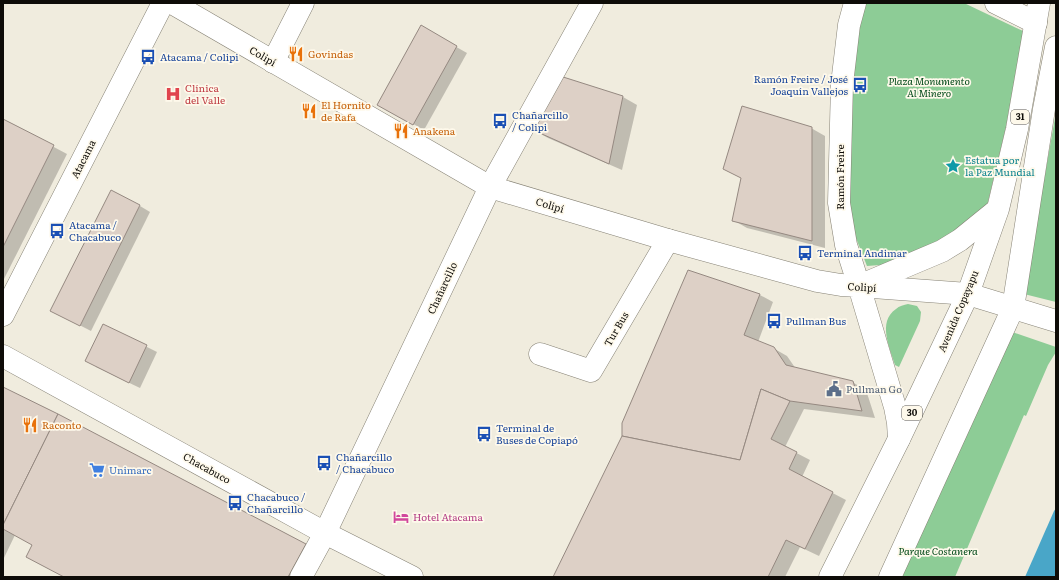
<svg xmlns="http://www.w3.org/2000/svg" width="1059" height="580" viewBox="0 0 1059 580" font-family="Literata,serif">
<rect width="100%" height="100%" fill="#f0ecde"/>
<g fill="#8dcc96">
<path d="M858,3H964L1023,31L1006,127L987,206L958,233L893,264L867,266L850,223L845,152Z"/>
<path d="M1056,112V302L1024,294Z"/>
<path d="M908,304L917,306L921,312L920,321L899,367L895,365C890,348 877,322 896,309C899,306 904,305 908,304Z"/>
<path d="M1012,332L1056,347V352L1048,365L1026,416L1024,415L955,577H898Z"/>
</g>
<path fill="#49a6c8" d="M1056,508V577H1025L1054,511Z"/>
<g fill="#0003">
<path d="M421,27L467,53L424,130L378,104Z"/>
<path d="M560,77L623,97L637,105L622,170L548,138L534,130Z"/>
<path d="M3,120L67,154L3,281Z"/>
<path d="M811,128L825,136V248L747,228L733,220L742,178Z"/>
<path d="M140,206L150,212L91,331L52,311Z"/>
<path d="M760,295L773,302L758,342L773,348L787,356L796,369L852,382L866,390L875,418L804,409L785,447L810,460L802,477L846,500L819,556L800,547L785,577H554Z"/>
<path d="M103,325L157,352L140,388L96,367Z"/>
<path d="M3,388L57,415L312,549L297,577H65L33,545L15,535L3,560Z"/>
</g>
<g fill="#ddd0c6" stroke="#958981">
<path d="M421,25L457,46L413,125L377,105Z"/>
<path d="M560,76L623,96L609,164L533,130Z"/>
<path d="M742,106L812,127V241L732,221L741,178L723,169Z"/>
<path d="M3,119L54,145L3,247Z"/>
<path d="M111,190L140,205L80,326L50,311Z"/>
<path d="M688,270L760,294L744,335L774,347L786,365L853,381L862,411L790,401L761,389L740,460L622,436V423Z"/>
<path d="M103,324L147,345L129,383L85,361Z"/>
<path d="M3,387L58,414L3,525Z"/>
<path d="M761,389L790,401L771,439L797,452L789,469L833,492L805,549L786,540L768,577H553L622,436L740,460Z"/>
<path d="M58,414L306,544L288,577H64L26,557L32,545L3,529V525Z"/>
</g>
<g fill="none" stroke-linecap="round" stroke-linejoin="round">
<defs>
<g id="minor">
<path d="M172,3L490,187L668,240L817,281L841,285L859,286L895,407L898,423L899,439"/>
<path d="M996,3L1036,23"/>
<path d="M273,62L303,3"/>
<path d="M540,354L591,371L668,240"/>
<path d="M3,356L325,533L412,577"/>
<path d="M301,577L325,533L490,187L592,3"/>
</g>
<g id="major">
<path d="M855,3L849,25L842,84L839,203L846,245L859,286L968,294"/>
<path d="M3,315L163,3"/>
</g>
<g id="highway">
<path d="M859,286L942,251L960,240L997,210"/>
<path d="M968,294L1056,321"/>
<path d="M830,577L899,439L968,294L998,209L1017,129L1039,3"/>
<path d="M890,577L1013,308L1044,109L1056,47"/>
</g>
</defs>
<use href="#minor" stroke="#868275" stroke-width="23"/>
<use href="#major" stroke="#868275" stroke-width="23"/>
<use href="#highway" stroke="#868275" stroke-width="23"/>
<use href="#minor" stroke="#fff" stroke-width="22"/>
<use href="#major" stroke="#fff" stroke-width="22"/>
<use href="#highway" stroke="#fff" stroke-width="22"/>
</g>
<defs>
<symbol id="restaurant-bare" viewBox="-9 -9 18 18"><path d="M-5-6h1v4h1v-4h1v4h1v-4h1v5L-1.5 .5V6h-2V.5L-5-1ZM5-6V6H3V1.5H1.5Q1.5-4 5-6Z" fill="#e8710a" stroke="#fef9eb" stroke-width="2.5" paint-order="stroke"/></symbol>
<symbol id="bus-bare" viewBox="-9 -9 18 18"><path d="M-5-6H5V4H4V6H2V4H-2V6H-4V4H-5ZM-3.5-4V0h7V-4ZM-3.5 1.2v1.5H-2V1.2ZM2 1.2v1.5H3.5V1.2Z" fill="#1a4fb4" stroke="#fef9eb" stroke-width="2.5" paint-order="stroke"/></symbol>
<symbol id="hospital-bare" viewBox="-9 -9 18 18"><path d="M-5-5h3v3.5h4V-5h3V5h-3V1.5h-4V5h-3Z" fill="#e0444e" stroke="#fef9eb" stroke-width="2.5" paint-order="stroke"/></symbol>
<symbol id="sight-bare" viewBox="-9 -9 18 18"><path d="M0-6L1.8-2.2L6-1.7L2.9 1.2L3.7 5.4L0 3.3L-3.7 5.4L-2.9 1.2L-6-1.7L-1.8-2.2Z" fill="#0f9aa8" stroke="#fef9eb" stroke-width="2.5" paint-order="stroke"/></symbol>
<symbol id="civic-bare" viewBox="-9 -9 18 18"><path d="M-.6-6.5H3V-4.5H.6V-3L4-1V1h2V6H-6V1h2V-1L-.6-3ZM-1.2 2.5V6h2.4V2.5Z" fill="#5c6f8a" stroke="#fef9eb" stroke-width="2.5" paint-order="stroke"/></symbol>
<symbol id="supermarket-bare" viewBox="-9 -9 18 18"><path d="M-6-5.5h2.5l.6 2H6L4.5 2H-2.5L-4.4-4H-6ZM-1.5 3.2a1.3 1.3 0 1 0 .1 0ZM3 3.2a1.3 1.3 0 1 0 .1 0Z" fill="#3f7fe0" stroke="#fef9eb" stroke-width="2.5" paint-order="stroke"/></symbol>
<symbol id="hotel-bare" viewBox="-9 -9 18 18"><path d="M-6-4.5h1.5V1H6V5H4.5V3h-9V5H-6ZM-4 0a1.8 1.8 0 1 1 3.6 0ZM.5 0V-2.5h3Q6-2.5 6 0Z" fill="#d1479c" stroke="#fef9eb" stroke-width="2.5" paint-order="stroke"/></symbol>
</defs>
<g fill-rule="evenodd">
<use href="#restaurant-bare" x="285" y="43" width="22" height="22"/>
<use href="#bus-bare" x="137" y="46" width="22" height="22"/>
<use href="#bus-bare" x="849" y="74" width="22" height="22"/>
<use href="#hospital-bare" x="162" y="83" width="22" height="22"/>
<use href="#restaurant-bare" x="298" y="100" width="22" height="22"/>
<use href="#bus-bare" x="489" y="110" width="22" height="22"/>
<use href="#restaurant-bare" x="390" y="120" width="22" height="22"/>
<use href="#sight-bare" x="942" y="155" width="22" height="22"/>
<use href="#bus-bare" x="46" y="220" width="22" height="22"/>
<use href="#bus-bare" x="794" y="242" width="22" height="22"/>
<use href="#bus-bare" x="763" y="310" width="22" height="22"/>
<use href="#civic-bare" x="823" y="378" width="22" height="22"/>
<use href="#restaurant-bare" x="19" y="414" width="22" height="22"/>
<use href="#bus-bare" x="473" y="423" width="22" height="22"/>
<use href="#bus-bare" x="313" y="452" width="22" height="22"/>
<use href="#supermarket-bare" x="86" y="459" width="22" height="22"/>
<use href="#bus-bare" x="224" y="492" width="22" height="22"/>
<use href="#hotel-bare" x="390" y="506" width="22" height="22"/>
</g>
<g text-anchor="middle" stroke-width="3.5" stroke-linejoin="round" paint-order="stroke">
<g fill="#fef9eb" stroke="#56534c" stroke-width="1">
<rect x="1011" y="110" width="18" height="14" rx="3"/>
<rect x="902" y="406" width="20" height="14" rx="3"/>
</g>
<g font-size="9" font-weight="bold" fill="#0e0c08">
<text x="1020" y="120">31</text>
<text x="912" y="416">30</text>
</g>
<g font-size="10" fill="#c56008" stroke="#fef9eb" text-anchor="start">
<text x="308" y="58">Govindas</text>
<text x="321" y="109">El Hornito<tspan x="321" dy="12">de Rafa</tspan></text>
<text x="413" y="135">Anakena</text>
<text x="42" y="429">Raconto</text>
</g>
<g font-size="10" fill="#0e0c08" stroke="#fef9eb">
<text transform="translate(263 56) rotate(30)" y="4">Colipí</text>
<text transform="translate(83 159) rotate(-63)" y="4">Atacama</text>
<text transform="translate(840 177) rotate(-90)" y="4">Ramón Freire</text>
<text transform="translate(550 205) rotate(17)" y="4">Colipí</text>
<text transform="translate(862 287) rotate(4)" y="4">Colipí</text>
<text transform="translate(442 288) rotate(-65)" y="4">Chañarcillo</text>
<text transform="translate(958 311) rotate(-67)" y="4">Avenida Copayapu</text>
<text transform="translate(616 329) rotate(-60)" y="4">Tur Bus</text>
<text transform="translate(207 468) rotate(29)" y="4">Chacabuco</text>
</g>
<g font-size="10" fill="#164399" stroke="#fef9eb" text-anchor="start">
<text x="160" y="61">Atacama / Colipi</text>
<text x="848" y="83" text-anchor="end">Ramón Freire / José<tspan x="848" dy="12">Joaquín Vallejos</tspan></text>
<text x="512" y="119">Chañarcillo<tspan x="512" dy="12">/ Colipi</tspan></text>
<text x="69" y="229">Atacama /<tspan x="69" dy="12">Chacabuco</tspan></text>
<text x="817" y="257">Terminal Andimar</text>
<text x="786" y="325">Pullman Bus</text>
<text x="496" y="432">Terminal de<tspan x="496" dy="12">Buses de Copiapó</tspan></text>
<text x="336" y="461">Chañarcillo<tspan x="336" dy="12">/ Chacabuco</tspan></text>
<text x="247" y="501">Chacabuco /<tspan x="247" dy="12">Chañarcillo</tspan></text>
</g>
<g font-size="10" font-style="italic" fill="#004918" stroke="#fef9eb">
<text x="929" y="85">Plaza Monumento<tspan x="929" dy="12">Al Minero</tspan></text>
<text x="938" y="555">Parque Costanera</text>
</g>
<g font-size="10" fill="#be3a42" stroke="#fef9eb" text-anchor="start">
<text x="185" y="92">Clínica<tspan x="185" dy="12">del Valle</tspan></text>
</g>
<g font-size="10" fill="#0d838f" stroke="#fef9eb" text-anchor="start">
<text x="965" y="164">Estatua por<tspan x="965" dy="12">la Paz Mundial</tspan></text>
</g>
<g font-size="10" fill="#4e5e75" stroke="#fef9eb" text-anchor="start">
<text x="846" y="393">Pullman Go</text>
</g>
<g font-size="10" fill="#366cbe" stroke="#fef9eb" text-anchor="start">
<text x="109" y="474">Unimarc</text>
</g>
<g font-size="10" fill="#b23c85" stroke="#fef9eb" text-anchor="start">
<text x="413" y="521">Hotel Atacama</text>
</g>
</g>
<rect width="1059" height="580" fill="none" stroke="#0e0c08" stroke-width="8"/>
</svg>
